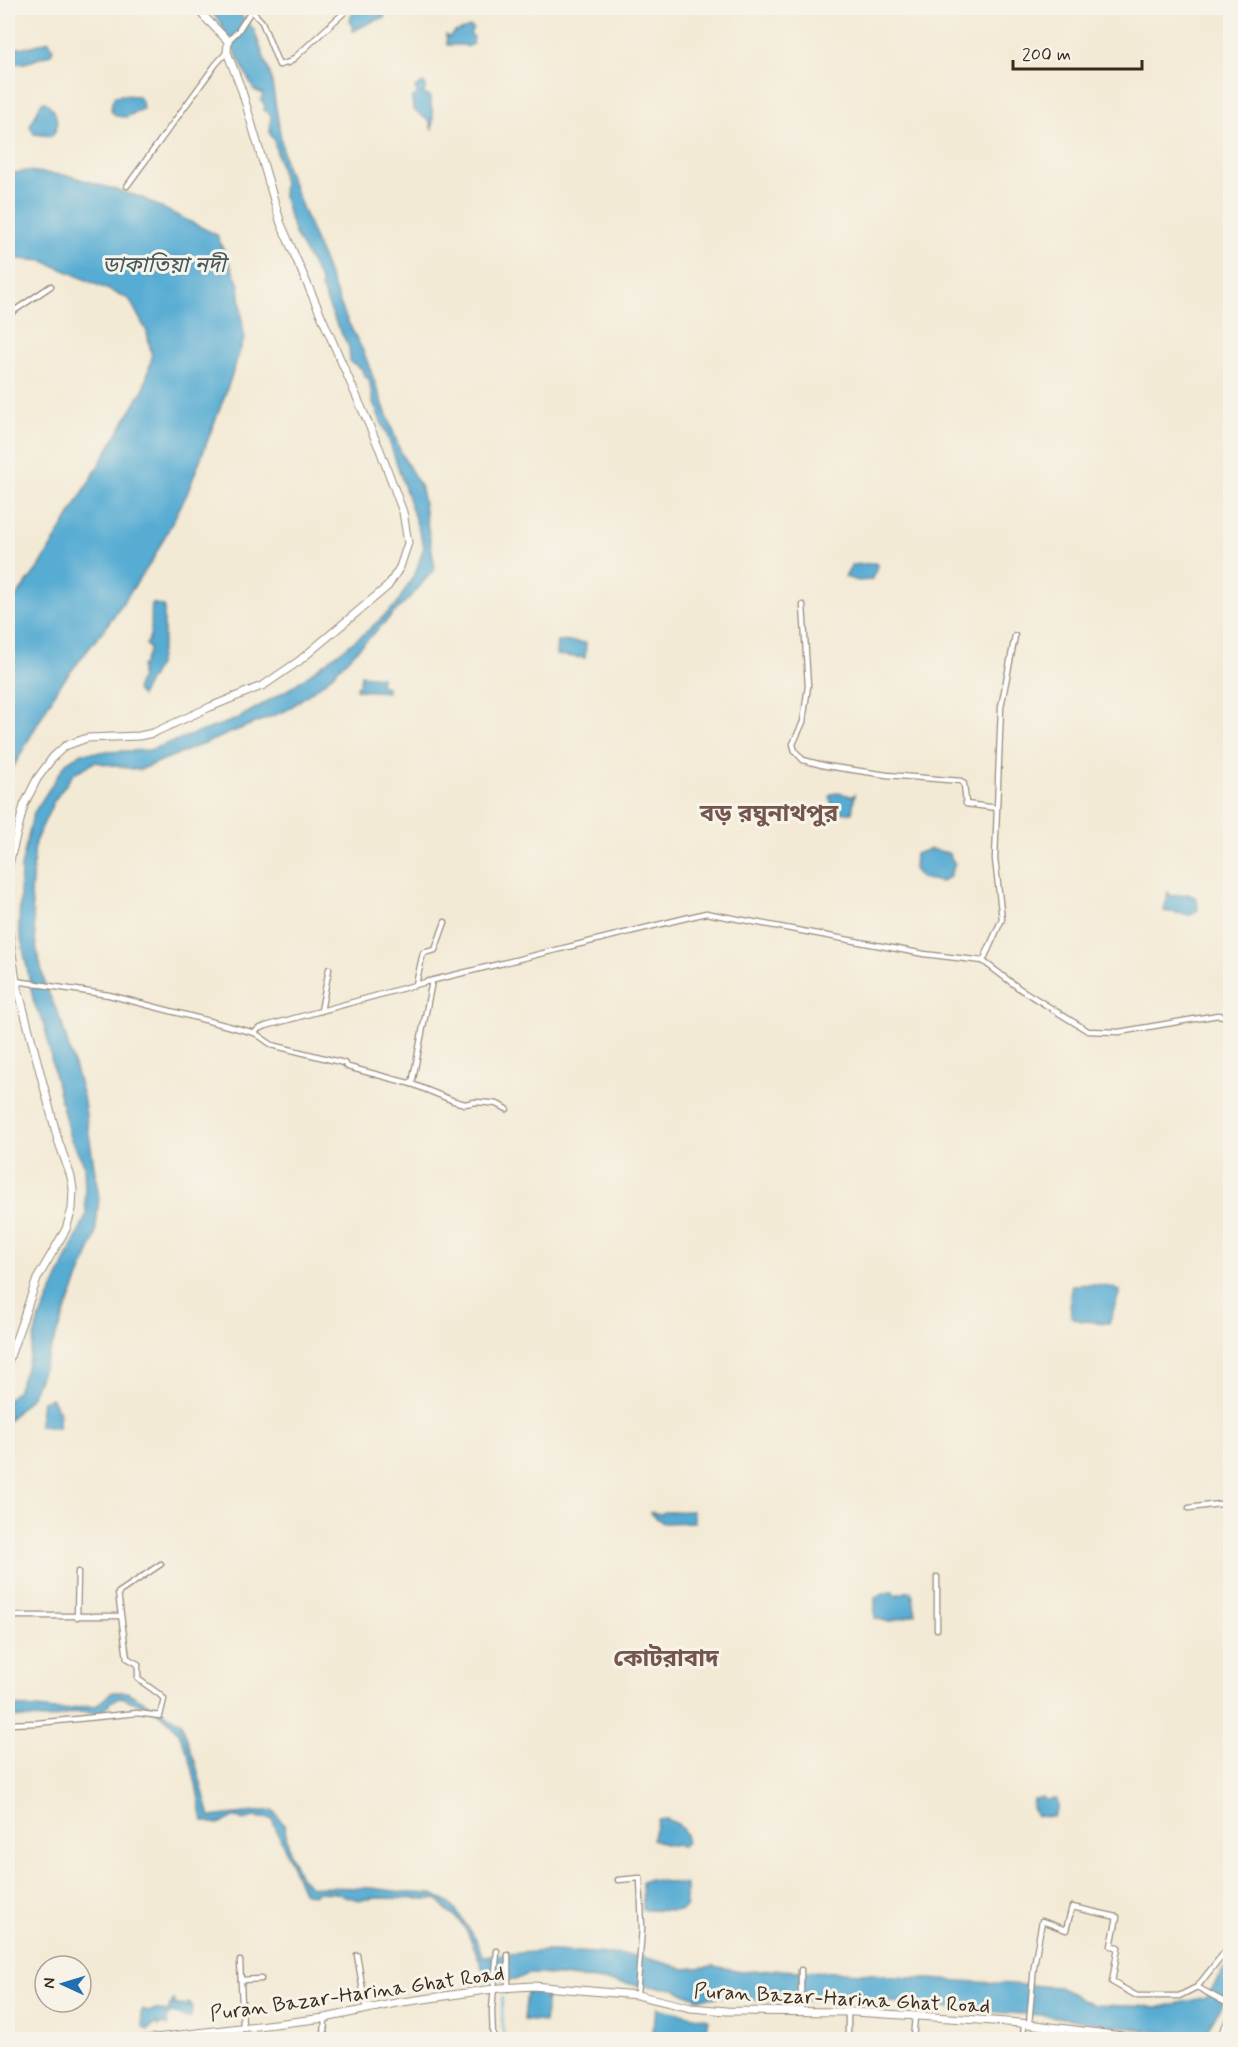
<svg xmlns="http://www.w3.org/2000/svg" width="1238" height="2047" viewBox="0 0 1238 2047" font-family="Mynerve,'Noto Sans Bengali',sans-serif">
<rect width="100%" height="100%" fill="#f7f3e8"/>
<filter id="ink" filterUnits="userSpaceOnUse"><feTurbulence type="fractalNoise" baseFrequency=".0167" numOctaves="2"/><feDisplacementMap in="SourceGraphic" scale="12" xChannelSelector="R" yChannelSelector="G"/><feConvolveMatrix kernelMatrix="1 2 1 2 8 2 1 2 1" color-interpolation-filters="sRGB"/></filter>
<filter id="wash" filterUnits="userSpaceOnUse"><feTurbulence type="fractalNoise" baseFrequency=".008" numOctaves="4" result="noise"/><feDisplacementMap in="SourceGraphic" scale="24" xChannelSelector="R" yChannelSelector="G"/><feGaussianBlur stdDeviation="1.35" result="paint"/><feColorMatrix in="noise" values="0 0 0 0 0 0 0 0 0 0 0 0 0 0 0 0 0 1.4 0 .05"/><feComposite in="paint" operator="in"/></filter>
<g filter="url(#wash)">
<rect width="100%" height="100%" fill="#f3ead5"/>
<g fill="#57acd3" stroke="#496b78" stroke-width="1.5">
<path d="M207,8H234L254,30L271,77L285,164L346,318L364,353L401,453L421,488L435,568L414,593L326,681L287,710L139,770L95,762L74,773L54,801L35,842L31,894L36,946L45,985L61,1021L83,1096L99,1198L95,1237L32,1396L8,1421V1399L17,1391L27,1366L38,1322L86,1216L84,1164L70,1138L55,1077L45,1027L34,1003L19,928L21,867L33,814L66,763L82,753L149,750L237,719L292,687L364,634L396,605L416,572L424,546L389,440L373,402L369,379L364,376L362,369L350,361L349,347L337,325L321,287V281L295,234L283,195L284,183L274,140L270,134L271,115L264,110L265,105L261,100L263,94L254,90L220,22Z"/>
<path d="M358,8H380L385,14L384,18L373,21L353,31L352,24L350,23L351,16Z"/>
<path d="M470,27L473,28L470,34L474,37L473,44L467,47L464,45H447L446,35L449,37L455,32Z"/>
<path d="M49,41L53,49L51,54C37,58 22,68 8,61V49L29,47Z"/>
<path d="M423,83L426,86L423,94L430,96V99L433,115L432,130L430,122L413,109L412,98L418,94L415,88Z"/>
<path d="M121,95L137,96L142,101L143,109L126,117L116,116L111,111L112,102L115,96Z"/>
<path d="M42,102H45C57,110 61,125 52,136L34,134L30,126Z"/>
<path d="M27,171L70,176L140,197L217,235L239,285L244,339L225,395L187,494L152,561L105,628L57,689L13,768L8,771V608L41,564L144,388L152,357L147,332L129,299L44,261L8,258V174Z"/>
<path d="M875,563L878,566L871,580L858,581L845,577L852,565Z"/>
<path d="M152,603L164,606V638L158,665L141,696L136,690L141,677V666L144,664L150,649L146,645C154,632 150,619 152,603Z"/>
<path d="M557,641L586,643L585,658L556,655Z"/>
<path d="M361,675L381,677L380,685L387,687V692L357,690L356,687L360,684Z"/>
<path d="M838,793L852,796L855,794L852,813L833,812L830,797L831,794Z"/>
<path d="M930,849L948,853L955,864L949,877L941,882L921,878L914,869L915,854Z"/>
<path d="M1168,892L1171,896L1188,894L1197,898L1198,910L1191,915L1164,911Z"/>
<path d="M1072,1285C1087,1284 1107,1284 1120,1291L1109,1323L1082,1321L1071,1317L1070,1295Z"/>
<path d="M51,1398L60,1413L58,1428L39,1426L42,1401Z"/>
<path d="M692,1511L694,1522L663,1523L650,1513L651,1512L661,1514L664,1512Z"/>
<path d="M893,1591L895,1595L910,1591L912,1593L916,1614L889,1622L875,1618V1597Z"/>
<path d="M112,1692H127L181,1722L196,1765L210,1817L273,1810L284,1825L290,1854L300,1877L311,1887L371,1888L411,1893L433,1894L450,1904L460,1916L475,1938L483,1956L546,1951L579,1952L640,1956L685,1969L715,1966L741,1972L774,1970L865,1973L895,1977L1059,1987L1094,2005L1161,2007L1207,1997L1230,1959V1988L1203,2039L1044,2015L1005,2013L884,2001L855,1994L784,2003L726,1996L698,1999L675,1989L541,1974H528L515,1980L486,1981C484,1970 469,1931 461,1923C453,1914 444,1909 437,1899L375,1898L359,1900L336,1893L318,1892L313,1895L303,1892L272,1819L254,1817L243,1820L236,1817L218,1824L203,1821C196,1787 191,1730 157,1712C146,1706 134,1703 122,1697L110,1702L106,1709L93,1713L77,1712L49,1719L8,1717V1706C24,1706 40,1709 57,1710C70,1711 83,1705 96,1706Z"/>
<path d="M1043,1798L1046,1800L1057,1799L1058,1807L1053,1817L1037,1816L1032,1808L1033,1799Z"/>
<path d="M666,1819L678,1824L686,1834V1842L682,1846L665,1844L652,1839L658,1820Z"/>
<path d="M649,1879L686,1885V1905L681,1911L643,1910L642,1882Z"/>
<path d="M527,1991L547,1993L545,2022L524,2020Z"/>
<path d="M174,2000L175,2004L181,2006L184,2005L188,2007V2003L192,2005L191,2019L171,2013L167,2018L168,2026L162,2023L159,2027L157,2023L148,2030L143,2027L141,2013L143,2009L148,2012L156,2009L166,2012L170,2010L169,2007Z"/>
<path d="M657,2008L708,2019L704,2039H656L652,2032Z"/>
</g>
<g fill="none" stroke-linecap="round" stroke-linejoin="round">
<path stroke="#57acd3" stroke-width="1.5" d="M502,1997L503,2040"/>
</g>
</g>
<g filter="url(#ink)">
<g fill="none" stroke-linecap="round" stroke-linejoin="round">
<defs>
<g id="street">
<path d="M249,8L262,22L279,65L290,62L349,8"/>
<path d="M228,41L238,31L253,8"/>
<path d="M127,186L216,64L227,52"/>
<path d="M8,315L51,286"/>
<path d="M803,605L808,686L803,722L793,744L795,751L803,760L826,766L887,775L961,781L964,784L966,804L997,808L1001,707L1015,636"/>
<path d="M983,961L1002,919L995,859L997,808"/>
<path d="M16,981L109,995L255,1033L272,1045L344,1063L348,1067L412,1084L454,1101L465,1104L475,1102L489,1103L497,1104L507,1109"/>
<path d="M416,984L423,953L435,950L445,922"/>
<path d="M321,1011L329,969"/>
<path d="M255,1033L258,1029L266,1026L426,982L706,913L924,954L983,961L1020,989L1088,1031L1119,1032L1218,1015L1230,1017"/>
<path d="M412,1084L432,981"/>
<path d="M1189,1508L1219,1504L1230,1505"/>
<path d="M8,1616H120"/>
<path d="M77,1617L78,1572"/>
<path d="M937,1629V1577"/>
<path d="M8,1724L37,1723L137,1713L160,1716L164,1699L159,1694L138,1679V1664L127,1658L118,1593L161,1564"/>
<path d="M618,1880L640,1878L642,1928L637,1995"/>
<path d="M357,1955L366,2009"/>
<path d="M240,1961L243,2027"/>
<path d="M241,1980L261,1979"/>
<path d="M1197,1987L1230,2005"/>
<path d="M508,1989V1955"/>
<path d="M801,2012V1970"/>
<path d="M848,2012V2040"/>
<path d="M1029,2024L1034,1966L1042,1921L1066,1930L1072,1907L1117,1917L1111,1946L1118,1947L1112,1982L1137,1996H1179L1197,1987L1227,1949L1228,1942L1230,1940"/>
<path d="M324,2040L325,2018"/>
<path d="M493,2040L492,2010L497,1951"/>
<path d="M913,2040L915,2016"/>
<path d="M1023,2040L1024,2023"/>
</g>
<g id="secondary">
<path d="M8,868L24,805L37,779L53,757L65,746L87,738L139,736L153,733L210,707L264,685L299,661L388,586L400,567L408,543L403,512L380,450L281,224L242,91L227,52L228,41L196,8"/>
<path d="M8,926L16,981L58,1140L71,1177L73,1189L72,1209L66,1229L37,1279L8,1362"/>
<path d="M138,2040L325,2018L396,2003L500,1988L533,1986L637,1995L691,2008L727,2011L854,2012L965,2019L1020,2023L1153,2040"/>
<path d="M1219,2040L1230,2019"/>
</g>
</defs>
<use href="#street" stroke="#978a7a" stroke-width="7"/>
<use href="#secondary" stroke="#978a7a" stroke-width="9"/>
<use href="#street" stroke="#fff" stroke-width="4.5"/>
<use href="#secondary" stroke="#fff" stroke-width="7"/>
</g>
</g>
<g text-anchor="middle" stroke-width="6" stroke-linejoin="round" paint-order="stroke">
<g font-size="21" fill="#3b2a1e" stroke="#f7f3e8">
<text transform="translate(357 1993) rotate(-8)" y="7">Puran Bazar-Harina Ghat Road</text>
<text transform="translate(842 1998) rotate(3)" y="7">Puran Bazar-Harina Ghat Road</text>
</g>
<g font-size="22" font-style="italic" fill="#45585d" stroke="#f7f3e8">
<text x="164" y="272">ডাকাতিয়া নদী</text>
</g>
<g font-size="24" font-weight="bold" fill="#74564e" stroke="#f7f3e8">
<text x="769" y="821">বড় রঘুনাথপুর</text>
<text x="666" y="1666">কোটরাবাদ</text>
</g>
</g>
<rect width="1238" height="2047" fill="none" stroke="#f7f3e8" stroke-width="30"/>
<g transform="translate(63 1984) rotate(274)"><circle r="28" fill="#f7f3e8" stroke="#aca397" stroke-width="1.5"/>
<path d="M0-4.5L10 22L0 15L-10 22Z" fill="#1f6fb2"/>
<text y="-9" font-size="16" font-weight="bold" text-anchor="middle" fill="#3b2a1e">N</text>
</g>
<path d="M1013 60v9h129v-9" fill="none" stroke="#3b2a1e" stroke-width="3"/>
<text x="1022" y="60" font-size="18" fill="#3b2a1e" stroke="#f7f3e8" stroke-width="4.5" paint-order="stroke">200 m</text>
</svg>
